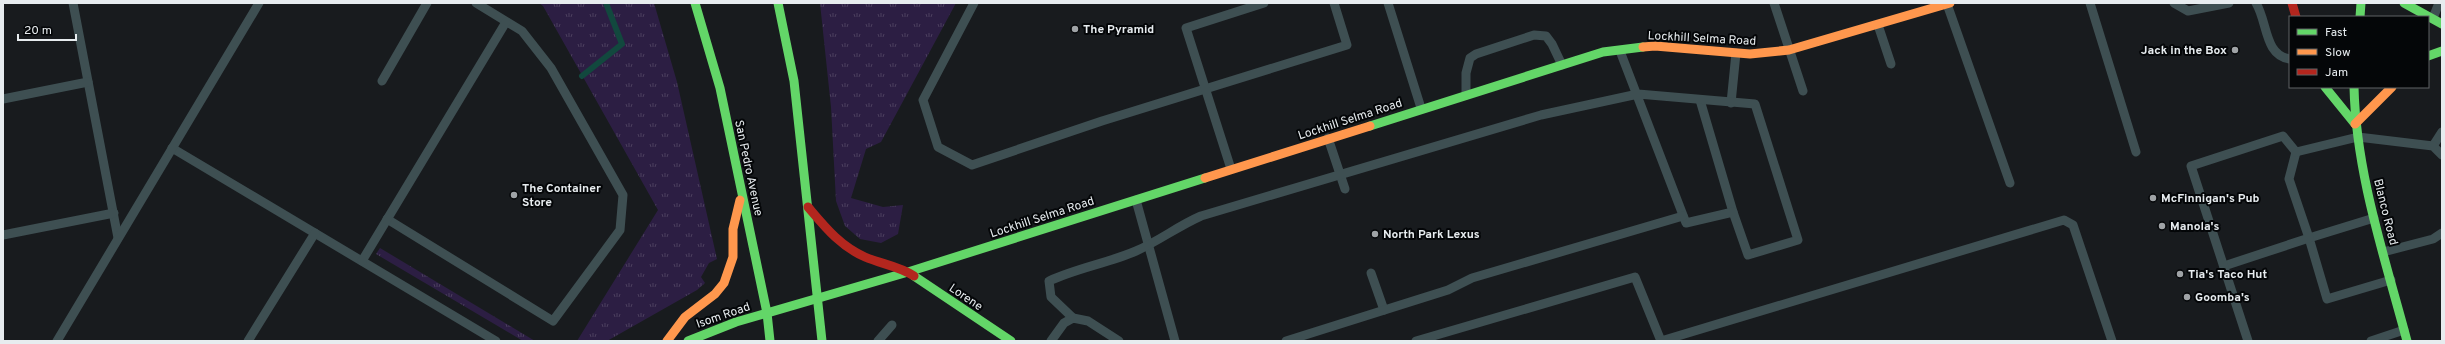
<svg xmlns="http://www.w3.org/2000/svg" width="2445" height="344" viewBox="0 0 2445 344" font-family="Overpass,sans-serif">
<defs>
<pattern id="grass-tufts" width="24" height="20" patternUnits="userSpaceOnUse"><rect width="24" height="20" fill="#2c1e43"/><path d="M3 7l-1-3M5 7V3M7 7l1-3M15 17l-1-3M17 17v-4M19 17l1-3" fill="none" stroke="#4b3f5e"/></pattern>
</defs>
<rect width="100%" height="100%" fill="#181b1e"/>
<g fill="url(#grass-tufts)">
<path d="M539,3H654L677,82L717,259L709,263L701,277L705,283L697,290L607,341H577L658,210L543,6Z"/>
<path d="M820,3H956L881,142L866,149L851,198L883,207L903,205L898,234L881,243L860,239L845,226L836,201L831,107Z"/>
<path d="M380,248L535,341H523L376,254Z"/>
</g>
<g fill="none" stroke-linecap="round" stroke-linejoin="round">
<path stroke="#12483e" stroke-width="6" d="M582,76L622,44L606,3"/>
<g stroke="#3e4f52" stroke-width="9">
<path d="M73,3L118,238"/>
<path d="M974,3L923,100L938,147L972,165L1102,121L1347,45L1334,3"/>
<path d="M1388,3L1421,108"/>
<path d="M1774,3L1803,91"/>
<path d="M2090,3L2136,152"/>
<path d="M2174,3L2188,11L2229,3"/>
<path d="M2256,3C2268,23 2264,55 2290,59"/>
<path d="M1947,4L2010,183"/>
<path d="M2433,18L2439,3"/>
<path d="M1878,25L1891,64"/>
<path d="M382,81L427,3"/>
<path d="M1466,95V73L1470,58L1476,54L1534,35L1546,36L1552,44L1562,65"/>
<path d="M3,99L88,82"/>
<path d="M1700,100L1733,212"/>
<path d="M1731,103L1736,53"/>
<path d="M1328,138L1345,189"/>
<path d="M2433,146L2442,132"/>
<path d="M172,148L496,341"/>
<path d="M1231,169L1186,28L1264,3"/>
<path d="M1136,200L1175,341"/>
<path d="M2374,218L2309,238L2327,299L2391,280"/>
<path d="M387,219L553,321L620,230L623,195L551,68L522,31L476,3"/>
<path d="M3,235L114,213"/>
<path d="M2383,252L2433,239L2442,233"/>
<path d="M362,261L506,22"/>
<path d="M2224,266L2309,238L2289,179L2296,152"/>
<path d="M1371,273L1384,310"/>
<path d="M1073,318L1051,297L1049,281C1077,268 1108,263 1136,251C1159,241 1178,226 1201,216L1541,115L1638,94L1755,104L1798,240L1748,255L1733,212L1686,223L1620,51"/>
<path d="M57,341L259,3"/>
<path d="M248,341L315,233"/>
<path d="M878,341L892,325"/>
<path d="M1051,341L1064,323L1073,318L1088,321L1119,341"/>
<path d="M1286,341L1448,290L1472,278L1683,216"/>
<path d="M1416,341L1635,277L1661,341"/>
<path d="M1661,341L2064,220L2073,225L2112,341"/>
<path d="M2248,341L2191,166L2283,136L2296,152L2358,137L2433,146L2442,155"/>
<path d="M2371,341L2404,330"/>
</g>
<g stroke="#63d668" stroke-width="9">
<path d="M695,3L720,88L767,313L770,341"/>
<path d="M778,3L794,81L822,341"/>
<path d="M2404,3L2442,24"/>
<path d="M2360,17L2361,3"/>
<path d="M2428,56L2442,51"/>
<path d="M2325,87L2355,124"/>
<path d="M2354,87C2356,174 2385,258 2407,341"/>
<path d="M1370,126L1603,52L1643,47"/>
<path d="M914,276L1011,341"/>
<path d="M688,341L736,322L908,272L1205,178"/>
</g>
<g stroke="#ff974d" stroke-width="9">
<path d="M1643,47L1655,46L1750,54L1789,50L1950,3"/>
<path d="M2355,124L2392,87"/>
<path d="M1205,178L1370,126"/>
<path d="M667,341L685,317L715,294L724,283L733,257V229L740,200"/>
</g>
<g stroke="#b3261e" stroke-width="9">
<path d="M2292,3L2296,17"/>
<path d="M808,207C825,227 840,246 865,257C881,264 899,266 914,276"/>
</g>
</g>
<g fill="#9fa3a6" stroke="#040608" stroke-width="1.5">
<circle cx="1075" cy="29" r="4"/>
<circle cx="2235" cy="50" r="4"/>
<circle cx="514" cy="195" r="4"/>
<circle cx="2153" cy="198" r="4"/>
<circle cx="2162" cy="226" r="4"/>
<circle cx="1375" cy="234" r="4"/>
<circle cx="2180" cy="274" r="4"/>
<circle cx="2187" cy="297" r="4"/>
</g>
<g text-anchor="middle" stroke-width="4" stroke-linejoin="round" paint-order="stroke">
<g font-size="12" font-weight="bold" fill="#e7ecef" stroke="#040608" text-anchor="start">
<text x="1083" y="33">The Pyramid</text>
<text x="2227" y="54" text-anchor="end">Jack in the Box</text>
<text x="522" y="192">The Container<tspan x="522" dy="14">Store</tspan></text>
<text x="2161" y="202">McFinnigan's Pub</text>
<text x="2170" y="230">Manola's</text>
<text x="1383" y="238">North Park Lexus</text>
<text x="2188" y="278">Tia's Taco Hut</text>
<text x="2195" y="301">Goomba's</text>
</g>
<g font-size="12" fill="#e7ecef" stroke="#040608">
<text transform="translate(1702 38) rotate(3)" y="4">Lockhill Selma Road</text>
<text transform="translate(1350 119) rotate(-18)" y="4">Lockhill Selma Road</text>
<text transform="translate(749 168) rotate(78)" y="4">San Pedro Avenue</text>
<text transform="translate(2386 212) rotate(76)" y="4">Blanco Road</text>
<text transform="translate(1042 217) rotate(-18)" y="4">Lockhill Selma Road</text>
<text transform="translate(966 297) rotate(34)" y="4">Lorene</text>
<text transform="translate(723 315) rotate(-19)" y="4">Isom Road</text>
</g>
</g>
<rect width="2445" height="344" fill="none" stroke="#e7ecef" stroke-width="8"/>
<rect x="2289" y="16" width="140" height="72" fill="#040608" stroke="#5f6264"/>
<rect x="2297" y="29" width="20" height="6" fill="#63d668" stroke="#5f6264"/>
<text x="2325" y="36" font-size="12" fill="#e7ecef">Fast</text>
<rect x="2297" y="49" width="20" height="6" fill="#ff974d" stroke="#5f6264"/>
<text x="2325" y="56" font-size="12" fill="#e7ecef">Slow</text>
<rect x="2297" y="69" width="20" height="6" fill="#b3261e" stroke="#5f6264"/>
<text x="2325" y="76" font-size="12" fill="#e7ecef">Jam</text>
<path d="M18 34v6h58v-6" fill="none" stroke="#e7ecef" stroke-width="2"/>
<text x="24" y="34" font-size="12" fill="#e7ecef" stroke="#040608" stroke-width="3" paint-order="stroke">20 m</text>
</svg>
